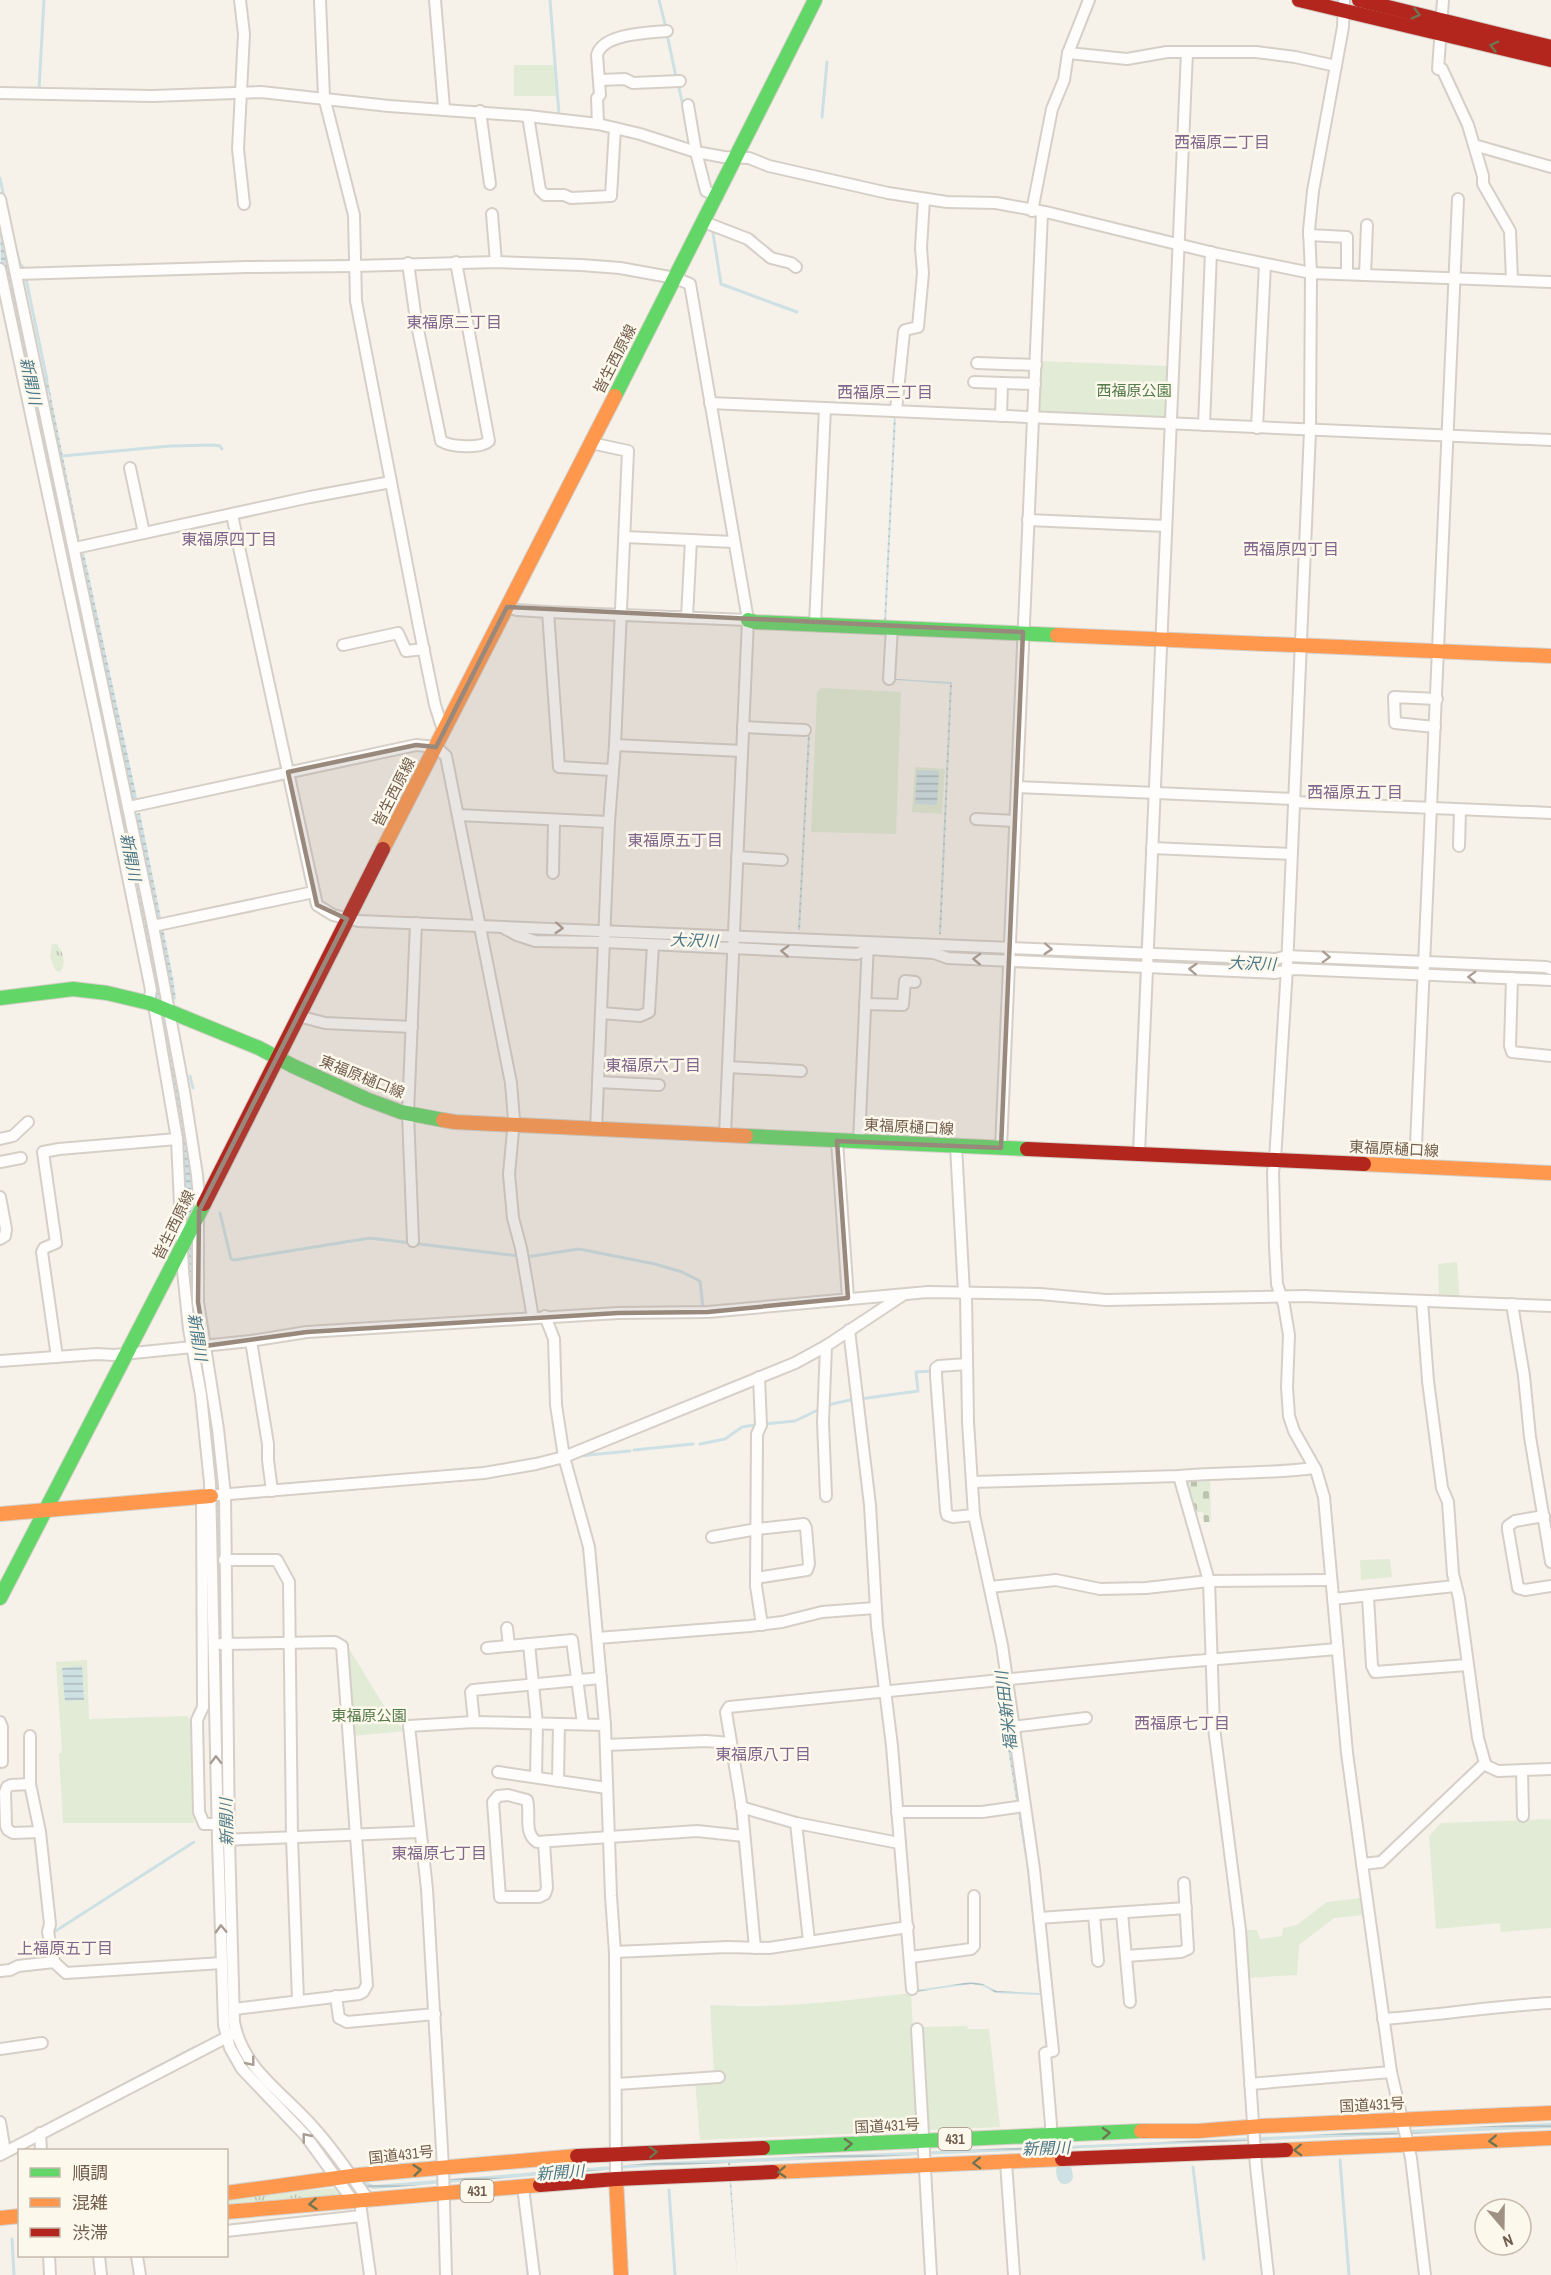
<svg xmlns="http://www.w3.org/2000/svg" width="1551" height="2275" viewBox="0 0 1551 2275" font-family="'Archivo Narrow','Noto Sans JP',sans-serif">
<defs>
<pattern id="grass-tufts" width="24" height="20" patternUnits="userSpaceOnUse" patternTransform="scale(1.5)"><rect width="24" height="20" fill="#e1ebd6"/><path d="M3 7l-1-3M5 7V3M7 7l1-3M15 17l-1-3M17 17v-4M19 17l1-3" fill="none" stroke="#bbc2b0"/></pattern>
<pattern id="cemetery-stones" width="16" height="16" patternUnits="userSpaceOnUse" patternTransform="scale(1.5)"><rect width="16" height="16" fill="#e1ebd6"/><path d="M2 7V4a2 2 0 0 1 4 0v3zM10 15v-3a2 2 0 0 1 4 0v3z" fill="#bbc2b0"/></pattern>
<pattern id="water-rules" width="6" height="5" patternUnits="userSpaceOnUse" patternTransform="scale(1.5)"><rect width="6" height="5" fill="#cde0e4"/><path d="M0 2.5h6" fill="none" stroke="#abb9bb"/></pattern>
</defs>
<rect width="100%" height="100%" fill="#f6f2ea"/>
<g fill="url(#grass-tufts)">
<path d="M52,944H57C63,952 67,964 60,972L55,970L50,957Z"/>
<path d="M334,2188H338L342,2194L227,2207L226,2198Z"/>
</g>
<path fill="url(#cemetery-stones)" d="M1210,1475L1211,1522H1204L1203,1512L1191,1513L1181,1477Z"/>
<g fill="#e1ebd6">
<path d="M514,65H555L557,96H514Z"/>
<path d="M1040,361L1168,366V419L1039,413L1037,411Z"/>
<path d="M821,688L901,692L896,834L811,832L817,692Z"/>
<path d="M915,767L945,769L942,814L912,812Z"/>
<path d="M1457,1262L1460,1301L1439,1300L1438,1264Z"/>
<path d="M1390,1559L1392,1577L1361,1580L1360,1560Z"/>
<path d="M348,1647L392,1719L406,1731L353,1736Z"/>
<path d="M87,1660L89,1719L187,1716L192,1722L194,1823H63L59,1754L62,1752L56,1662Z"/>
<path d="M1551,1819V1928L1501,1932L1500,1923L1436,1929L1429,1836L1441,1823Z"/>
<path d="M1361,1898L1363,1915L1334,1918L1299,1945L1297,1975L1246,1978L1242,1930H1257L1260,1939L1282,1936L1283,1928L1297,1925L1327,1902Z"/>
<path d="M911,1993L918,2118H913V2131L700,2140L695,2081L714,2072L710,2005C777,2009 844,2001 911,1993Z"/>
<path d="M967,2026L968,2029H989L1000,2127L927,2130L922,2027Z"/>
</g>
<g fill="url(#water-rules)">
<path d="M0,222L172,1046L194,1187L195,1235L221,1490L235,2041L363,2181L374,2185L664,2162L1162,2142L1549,2123H1551V2128L730,2163L737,2275L728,2163L656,2166L373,2189L360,2185L333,2165L249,2073L235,2053L227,2025L218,1695L197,1357L189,1290V1259L184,1209L183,1151L156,997L1,265Z"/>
<path d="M45,376H47L80,542H78L53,422L54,421L48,402L50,400L49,393H46Z"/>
<path d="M894,414H896L886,623H884Z"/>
<path d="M84,553L137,798L133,799L80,554Z"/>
<path d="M895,679L952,682L941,934H939L950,684L895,680Z"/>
<path d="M808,734H810L800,930H798Z"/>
<path d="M917,770L939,771L937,805L915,804Z"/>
<path d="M140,813L173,978L176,999L173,1000L136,814Z"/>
<path d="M527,929L857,944L858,950L534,937L527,935Z"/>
<path d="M953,948L1551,971V977L952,956Z"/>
<path d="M968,1442L1005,1685L1010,1736L1024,1820L1050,2044L1046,2046L1041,1995L996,1993L983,1986L971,1984L916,1992V1990L971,1982L983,1984L997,1991L1040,1993L1027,1869L1005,1730L997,1643Z"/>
<path d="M82,1666L84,1700L65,1701L62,1668Z"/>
</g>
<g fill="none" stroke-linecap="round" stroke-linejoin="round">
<g stroke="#cde0e4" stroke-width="3">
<path d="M550,0L559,114"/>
<path d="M659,0L666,28"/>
<path d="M667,34L676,77"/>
<path d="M678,84L684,110"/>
<path d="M37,89H39L44,0"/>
<path d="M822,117L827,62"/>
<path d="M0,178L4,197"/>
<path d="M713,233L721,284L797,312"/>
<path d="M16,250L20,264L26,270"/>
<path d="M26,279L47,380"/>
<path d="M62,456L170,446L213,445L220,446L222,449"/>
<path d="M1142,947L1147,851"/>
<path d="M190,1076L193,1088"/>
<path d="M1134,1143L1141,975"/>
<path d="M220,1213L231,1259L234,1260L370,1238L519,1256"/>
<path d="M526,1257L579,1249L655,1264L682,1272L700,1281L703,1308"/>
<path d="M860,1399L918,1391L916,1372L932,1371"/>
<path d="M828,1405L854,1399"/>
<path d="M764,1424L795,1421L822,1408"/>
<path d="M700,1444L725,1439L742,1427L755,1425"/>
<path d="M634,1450L693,1444"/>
<path d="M578,1456L630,1451"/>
<path d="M54,1932L194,1842"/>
<path d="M14,2142L195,2047"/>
<path d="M1340,2160L1349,2275"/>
<path d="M1193,2167L1204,2259"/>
<path d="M669,2190L675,2275"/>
<path d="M12,2239L14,2275"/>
<path d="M526,2253L528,2275"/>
</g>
<path stroke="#cde0e4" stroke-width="16" d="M1064,2171L1065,2176"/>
<defs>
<g id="street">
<path d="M240,0L244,34L238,149L244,204"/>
<path d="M320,0L324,97L354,215L356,301L419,627L435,705L443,730"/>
<path d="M435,0L444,108"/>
<path d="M1344,0L1343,27L1313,191L1309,230L1311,273L1310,431L1287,968L1275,1160L1273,1172L1275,1247L1277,1284L1284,1305L1289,1335L1287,1387L1289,1416L1294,1431L1316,1470L1324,1497L1347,1753L1364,1878L1391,2072L1411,2158L1425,2275"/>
<path d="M1443,0L1438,69H1442L1468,125L1483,176V184L1510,231L1512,280"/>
<path d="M1068,53L1127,59L1167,52H1256L1295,57L1336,66"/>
<path d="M599,80L625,79L633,83L680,81"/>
<path d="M0,93L152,96L261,92L389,106L528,116L598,124L640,134L696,152L724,157L749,158L769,166L888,193L947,202L996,203L1050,213L1218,254L1311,273L1551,282"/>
<path d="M688,105L696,152L706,191L717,196"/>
<path d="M480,111L490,184"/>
<path d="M528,116L540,190L545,195H564L571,198L611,196L615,128"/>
<path d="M598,124L597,98L600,95L597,55C603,33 649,33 667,31"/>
<path d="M1474,145L1551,167"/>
<path d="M0,199L153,926L184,1091L197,1175L200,1209"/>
<path d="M1032,211L1052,109L1064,80L1068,53L1089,0"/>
<path d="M492,214L496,262"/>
<path d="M704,222L748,239L771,258L791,263L796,267"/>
<path d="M1309,235L1347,237V274"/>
<path d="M408,263L416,320L441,441C451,447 481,449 489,441L456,262"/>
<path d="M0,269L97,724L151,990L149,1003"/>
<path d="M17,274L247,267L355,266L496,262L581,265L620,268L675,278L690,284L748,620L725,1134"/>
<path d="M1365,275L1367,225"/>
<path d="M977,363L1036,365"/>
<path d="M974,382L1035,384"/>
<path d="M710,403L1551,440"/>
<path d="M896,410L904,332L905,330L918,327L923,273L921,248L924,199"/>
<path d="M1001,416L1002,383"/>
<path d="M1204,425L1211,252"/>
<path d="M1257,428L1265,264"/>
<path d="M591,443L628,451L615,745L609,822L596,1130"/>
<path d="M130,468L144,533"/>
<path d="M232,515L317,905L333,915L358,921L1276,959L1287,956L1546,967L1551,969"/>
<path d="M1028,520L1166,526"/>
<path d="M625,537L734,542"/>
<path d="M75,548L310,497L391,482"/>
<path d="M507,607L517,610L548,612L748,620"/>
<path d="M548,612L559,767L612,770"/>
<path d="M687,617L691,540"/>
<path d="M815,624L825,408"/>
<path d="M343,645L398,633L406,651L424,649"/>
<path d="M889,679L892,627"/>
<path d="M743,727L805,730"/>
<path d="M1435,727L1395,723L1394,697L1437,699"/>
<path d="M615,745L742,751"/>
<path d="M1017,787L1294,799"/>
<path d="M1294,802L1551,813"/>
<path d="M129,807L416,745L436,747L446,756L511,1083L514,1120L509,1174L513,1218L521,1248L533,1318"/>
<path d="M458,815L609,822"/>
<path d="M976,819L1015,821"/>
<path d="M1459,846L1460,810"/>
<path d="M1152,848L1291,854"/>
<path d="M737,857L782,860"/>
<path d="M553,873L554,820"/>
<path d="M153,926L314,892"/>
<path d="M502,927L517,935L535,941L604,942L857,954L868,949L934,953L948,958L1275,973L1294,969L1551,980"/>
<path d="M1512,978L1510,1046L1512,1052L1551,1056"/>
<path d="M865,1004L903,1005L905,981L915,982"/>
<path d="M154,1005L177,1139L183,1271L189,1329L201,1395L210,1483L218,1840L224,2025L230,2048L242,2069L305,2135L353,2201"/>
<path d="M601,1013L640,1016L649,1012L653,945"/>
<path d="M298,1016L325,1023L412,1027"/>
<path d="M728,1067L801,1071"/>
<path d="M598,1082L659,1085"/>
<path d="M0,1139L13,1136L28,1122"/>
<path d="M837,1141L848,1298"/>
<path d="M859,1141L868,943"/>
<path d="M956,1146L964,1293"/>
<path d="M1001,1148L1042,213"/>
<path d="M1139,1153L1187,52"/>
<path d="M0,1162L21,1158"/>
<path d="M1415,1167L1458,199"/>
<path d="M0,1197L6,1229L5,1236L0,1239"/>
<path d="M198,1221V1302L218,1429L225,1495L229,1840L234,2022C243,2070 284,2093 314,2128C334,2150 350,2175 368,2199"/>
<path d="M413,1241L408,1113L416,923"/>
<path d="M966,1293L968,1422L974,1515L1002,1645L1034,1869L1053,2051L1045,2053L1051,2125V2160"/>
<path d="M1512,1304L1524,1376L1530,1437L1551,1562"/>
<path d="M545,1316L554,1339L556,1405L564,1457L589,1547L605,1725L611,1896L615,1953L616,2179"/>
<path d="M849,1330L870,1505L877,1626L892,1746L912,1989"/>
<path d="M251,1341L268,1444V1460L272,1491"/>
<path d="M826,1346L823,1422L826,1496"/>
<path d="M57,1357L42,1252L44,1248L56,1243L43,1152L59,1149L177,1139"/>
<path d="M0,1361L97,1354L114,1355L251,1341L307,1332L618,1313L708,1312L928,1292L1040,1294L1106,1300L1304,1296L1551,1306"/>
<path d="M967,1364L939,1366L936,1368V1376L946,1511L947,1515L953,1517L974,1515"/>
<path d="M759,1377L761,1425L757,1434L756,1586L762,1625"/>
<path d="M1179,1476L1209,1581L1214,1728L1240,1930L1256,2167L1268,2275"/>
<path d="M972,1482L1179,1476C1224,1472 1269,1474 1315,1468"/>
<path d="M218,1495L484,1473L536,1464L564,1457L795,1363L826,1346L903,1295"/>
<path d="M202,1497L203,1707L197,1720L199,1812L204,1824H217"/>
<path d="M1544,1516L1515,1521L1508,1526V1530L1518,1588L1525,1590L1551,1586"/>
<path d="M712,1537L757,1529L804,1524L806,1528L809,1564L807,1570L756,1578"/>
<path d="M224,1560H277L289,1582L292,1837L298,2000"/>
<path d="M990,1587L1056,1580L1100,1589L1146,1588L1209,1581L1331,1580"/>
<path d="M1368,1597L1372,1666L1375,1672L1467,1665"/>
<path d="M1333,1599L1455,1586"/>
<path d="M507,1628L509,1646"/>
<path d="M598,1638L750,1626L782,1622L822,1612L875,1608"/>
<path d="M221,1644L335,1642L342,1646L367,1985L363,1992L359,1994L234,2009"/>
<path d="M529,1644L537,1724L536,1777"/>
<path d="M487,1648L572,1640L583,1724"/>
<path d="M0,1722L2,1727V1762"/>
<path d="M474,1722L471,1692L473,1690L601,1678"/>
<path d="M1012,1727L1086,1718"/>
<path d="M30,1736V1784L40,1832L50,1924L48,1932L54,1962"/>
<path d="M606,1745L706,1741L731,1743"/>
<path d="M1485,1765L1498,1771L1551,1769"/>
<path d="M1522,1770L1523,1816"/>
<path d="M498,1772L607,1788"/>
<path d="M558,1781L559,1724"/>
<path d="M30,1784L11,1785L7,1787L5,1792L6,1826L8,1830L13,1833L40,1832"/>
<path d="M741,1807L796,1823L809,1941"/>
<path d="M897,1812H982L1024,1806"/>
<path d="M796,1823L899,1843"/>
<path d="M222,1840L419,1832"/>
<path d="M544,1842L547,1888L545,1894L539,1897H500L493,1802L498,1796L508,1795L527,1800C531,1814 523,1833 537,1842L697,1831L744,1836"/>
<path d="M1362,1864L1381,1862L1485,1763L1478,1738L1459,1598L1453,1574L1448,1502L1442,1488L1428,1381L1422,1301"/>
<path d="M1122,1913L1130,2002"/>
<path d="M1094,1915L1098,1961"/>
<path d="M1039,1918L1186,1908"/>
<path d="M755,1948L742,1809L726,1712L729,1707L1171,1663L1337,1649"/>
<path d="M615,1952L727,1947L769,1948L908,1927"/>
<path d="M1126,1956L1181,1952L1188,1949L1184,1883"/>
<path d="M911,1957L971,1949L974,1946V1896"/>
<path d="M0,1971L10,1970L18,1966L54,1962L66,1973L222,1963"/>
<path d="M336,1996L339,2018L347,2022L435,2014"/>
<path d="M1383,2019C1440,2015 1495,2006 1551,2003"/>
<path d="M917,2029L931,2275"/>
<path d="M0,2049L42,2043"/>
<path d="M617,2084L719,2077"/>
<path d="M1250,2084L1391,2072"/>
<path d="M0,2122L5,2152"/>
<path d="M40,2133L41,2150"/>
<path d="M0,2155L231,2035"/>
<path d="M1006,2162L1014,2275"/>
<path d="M523,2187L534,2275"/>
<path d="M361,2210L370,2275"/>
<path d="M226,2231L361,2216"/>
<path d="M49,2256L50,2275"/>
<path d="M99,2256L101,2275"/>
<path d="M137,2256L140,2275"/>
<path d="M446,2275L443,2167L427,1889L409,1726L474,1722L605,1725"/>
</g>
<g id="fast">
<path d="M615,396L815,0"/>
<path d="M748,620L755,622L1057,635"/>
<path d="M0,998L73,989L107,993L149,1003L259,1048L293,1066L366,1099L401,1112L443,1120"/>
<path d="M746,1136L1027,1149"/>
<path d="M0,1598L204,1204"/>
<path d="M763,2148L1141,2131"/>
</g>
<g id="slow">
<path d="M1057,635L1551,656"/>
<path d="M383,849L615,396"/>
<path d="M443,1120L455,1122L746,1136"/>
<path d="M1364,1164L1551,1173"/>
<path d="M0,1514L211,1496"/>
<path d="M1141,2131H1198L1262,2126L1551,2113"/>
<path d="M1286,2150L1551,2138"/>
<path d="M773,2172L1062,2159"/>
<path d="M616,2179L621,2275"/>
<path d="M226,2193L359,2175L577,2156"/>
<path d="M226,2212L540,2185"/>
<path d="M0,2218L20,2216"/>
</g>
<g id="jam">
<path d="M1299,0L1551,60"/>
<path d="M1359,0L1551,47"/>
<path d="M1027,1149L1364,1164"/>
<path d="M204,1204L383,849"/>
<path d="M577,2156L763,2148"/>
<path d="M1062,2159L1286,2150"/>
<path d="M540,2185L616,2179L773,2172"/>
</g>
</defs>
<use href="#street" stroke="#d5cfc8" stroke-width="14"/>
<use href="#fast" stroke="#d5cfc8" stroke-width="16"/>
<use href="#slow" stroke="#d5cfc8" stroke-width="16"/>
<use href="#jam" stroke="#d5cfc8" stroke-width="16"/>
<use href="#street" stroke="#fefdfc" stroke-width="10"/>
<use href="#fast" stroke="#63d668" stroke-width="14"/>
<use href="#slow" stroke="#ff974d" stroke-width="14"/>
<use href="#jam" stroke="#b3261e" stroke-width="14"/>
</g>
<defs><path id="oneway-chevron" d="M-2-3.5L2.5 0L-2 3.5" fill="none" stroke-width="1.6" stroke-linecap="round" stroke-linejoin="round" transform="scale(1.5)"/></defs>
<g stroke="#6d7552">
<use href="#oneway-chevron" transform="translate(1416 14) rotate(14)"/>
<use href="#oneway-chevron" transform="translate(1494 46) rotate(-166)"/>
<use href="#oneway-chevron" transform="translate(1106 2133) rotate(-3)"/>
<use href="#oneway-chevron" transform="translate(1493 2141) rotate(177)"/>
<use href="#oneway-chevron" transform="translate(848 2144) rotate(-3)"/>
<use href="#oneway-chevron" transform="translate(1298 2150) rotate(178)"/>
<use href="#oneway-chevron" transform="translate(653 2152) rotate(-2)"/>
<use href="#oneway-chevron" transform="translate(977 2163) rotate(178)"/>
<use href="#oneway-chevron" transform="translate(417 2170) rotate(-6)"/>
<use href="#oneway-chevron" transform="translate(782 2172) rotate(177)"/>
<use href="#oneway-chevron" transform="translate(313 2204) rotate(175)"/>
</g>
<g stroke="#a99d93">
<use href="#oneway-chevron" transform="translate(559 928) rotate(3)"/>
<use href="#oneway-chevron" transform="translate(1048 949) rotate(3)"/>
<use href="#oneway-chevron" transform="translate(785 951) rotate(-177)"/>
<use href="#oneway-chevron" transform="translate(1326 957) rotate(2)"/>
<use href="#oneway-chevron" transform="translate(977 959) rotate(-178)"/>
<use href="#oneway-chevron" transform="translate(1193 969) rotate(-177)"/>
<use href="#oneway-chevron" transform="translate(1472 977) rotate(-178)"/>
<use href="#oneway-chevron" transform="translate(216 1760) rotate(-91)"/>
<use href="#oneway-chevron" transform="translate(221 1929) rotate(-92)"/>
<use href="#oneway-chevron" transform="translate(251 2062) rotate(51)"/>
<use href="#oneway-chevron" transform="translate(306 2137) rotate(-129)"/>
</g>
<path fill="#98897c" fill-opacity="0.2" stroke="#98897c" stroke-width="4.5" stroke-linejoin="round" d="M507,607L1023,632L1001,1148L837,1141L848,1298L708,1312L618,1313L307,1332L205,1346L198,1302L199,1211L347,919L317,905L288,772L416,745L436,747Z"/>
<g text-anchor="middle" stroke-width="5" stroke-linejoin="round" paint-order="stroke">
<g fill="#fdf8ec" stroke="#9a8c7d" stroke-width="1.5">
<rect x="938.5" y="2128" width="33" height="22" rx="4.5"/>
<rect x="460.5" y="2180" width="33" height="22" rx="4.5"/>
</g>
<g font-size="14" font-weight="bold" fill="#705d4d">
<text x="955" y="2144">431</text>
<text x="477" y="2196">431</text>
</g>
<g font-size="15" fill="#705d4d" stroke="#fdf8ec">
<text transform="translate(615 359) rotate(-63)" y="5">皆生西原線</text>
<text transform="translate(394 792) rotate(-63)" y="5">皆生西原線</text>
<text transform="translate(362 1077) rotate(22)" y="5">東福原樋口線</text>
<text transform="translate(909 1127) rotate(3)" y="5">東福原樋口線</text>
<text transform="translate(1394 1149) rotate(3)" y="5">東福原樋口線</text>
<text transform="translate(174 1225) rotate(-64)" y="5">皆生西原線</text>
<text transform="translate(1372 2105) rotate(-3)" y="5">国道431号</text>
<text transform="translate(887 2126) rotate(-3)" y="5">国道431号</text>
<text transform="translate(401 2155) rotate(-6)" y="5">国道431号</text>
</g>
<g font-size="15" fill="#547a4a" stroke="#fdf8ec">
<text x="1134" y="396">西福原公園</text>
<text x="369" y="1721">東福原公園</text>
</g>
<g font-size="16" fill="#83668c" stroke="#fdf8ec">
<text x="1222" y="148">西福原二丁目</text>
<text x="454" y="328">東福原三丁目</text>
<text x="885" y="398">西福原三丁目</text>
<text x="229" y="545">東福原四丁目</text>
<text x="1291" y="555">西福原四丁目</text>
<text x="1355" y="798">西福原五丁目</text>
<text x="675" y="846">東福原五丁目</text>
<text x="653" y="1071">東福原六丁目</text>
<text x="1182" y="1729">西福原七丁目</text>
<text x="763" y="1760">東福原八丁目</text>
<text x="439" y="1859">東福原七丁目</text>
<text x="65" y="1954">上福原五丁目</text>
</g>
<g font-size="16" font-style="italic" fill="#4c7888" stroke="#fdf8ec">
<text transform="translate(31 381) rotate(78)" y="6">新開川</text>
<text transform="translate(131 857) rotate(79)" y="6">新開川</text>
<text transform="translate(694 940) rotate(2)" y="6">大沢川</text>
<text transform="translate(1252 963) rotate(2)" y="6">大沢川</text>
<text transform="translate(198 1337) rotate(81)" y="6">新開川</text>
<text transform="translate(1006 1711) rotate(-97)" y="6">福米新田川</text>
<text transform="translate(226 1822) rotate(-91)" y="6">新開川</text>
<text transform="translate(1046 2148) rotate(-2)" y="6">新開川</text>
<text transform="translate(560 2172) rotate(-4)" y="6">新開川</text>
</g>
</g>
<rect x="18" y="2149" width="210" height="108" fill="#fdf8ec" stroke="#c5baac" stroke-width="1.5"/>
<rect x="30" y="2168" width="30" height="9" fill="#63d668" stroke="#c5baac" stroke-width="1.5"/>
<text x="72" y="2179" font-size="18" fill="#705d4d">順調</text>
<rect x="30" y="2198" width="30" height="9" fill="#ff974d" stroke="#c5baac" stroke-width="1.5"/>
<text x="72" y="2209" font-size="18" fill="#705d4d">混雑</text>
<rect x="30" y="2228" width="30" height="9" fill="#b3261e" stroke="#c5baac" stroke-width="1.5"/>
<text x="72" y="2239" font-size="18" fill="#705d4d">渋滞</text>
<g transform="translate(1503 2227) rotate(160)"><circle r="28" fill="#fdf8ec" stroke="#c5baac" stroke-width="1.5"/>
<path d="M0-4.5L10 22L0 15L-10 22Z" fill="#9f9184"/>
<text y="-9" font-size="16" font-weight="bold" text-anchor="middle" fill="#705d4d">N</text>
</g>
</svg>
